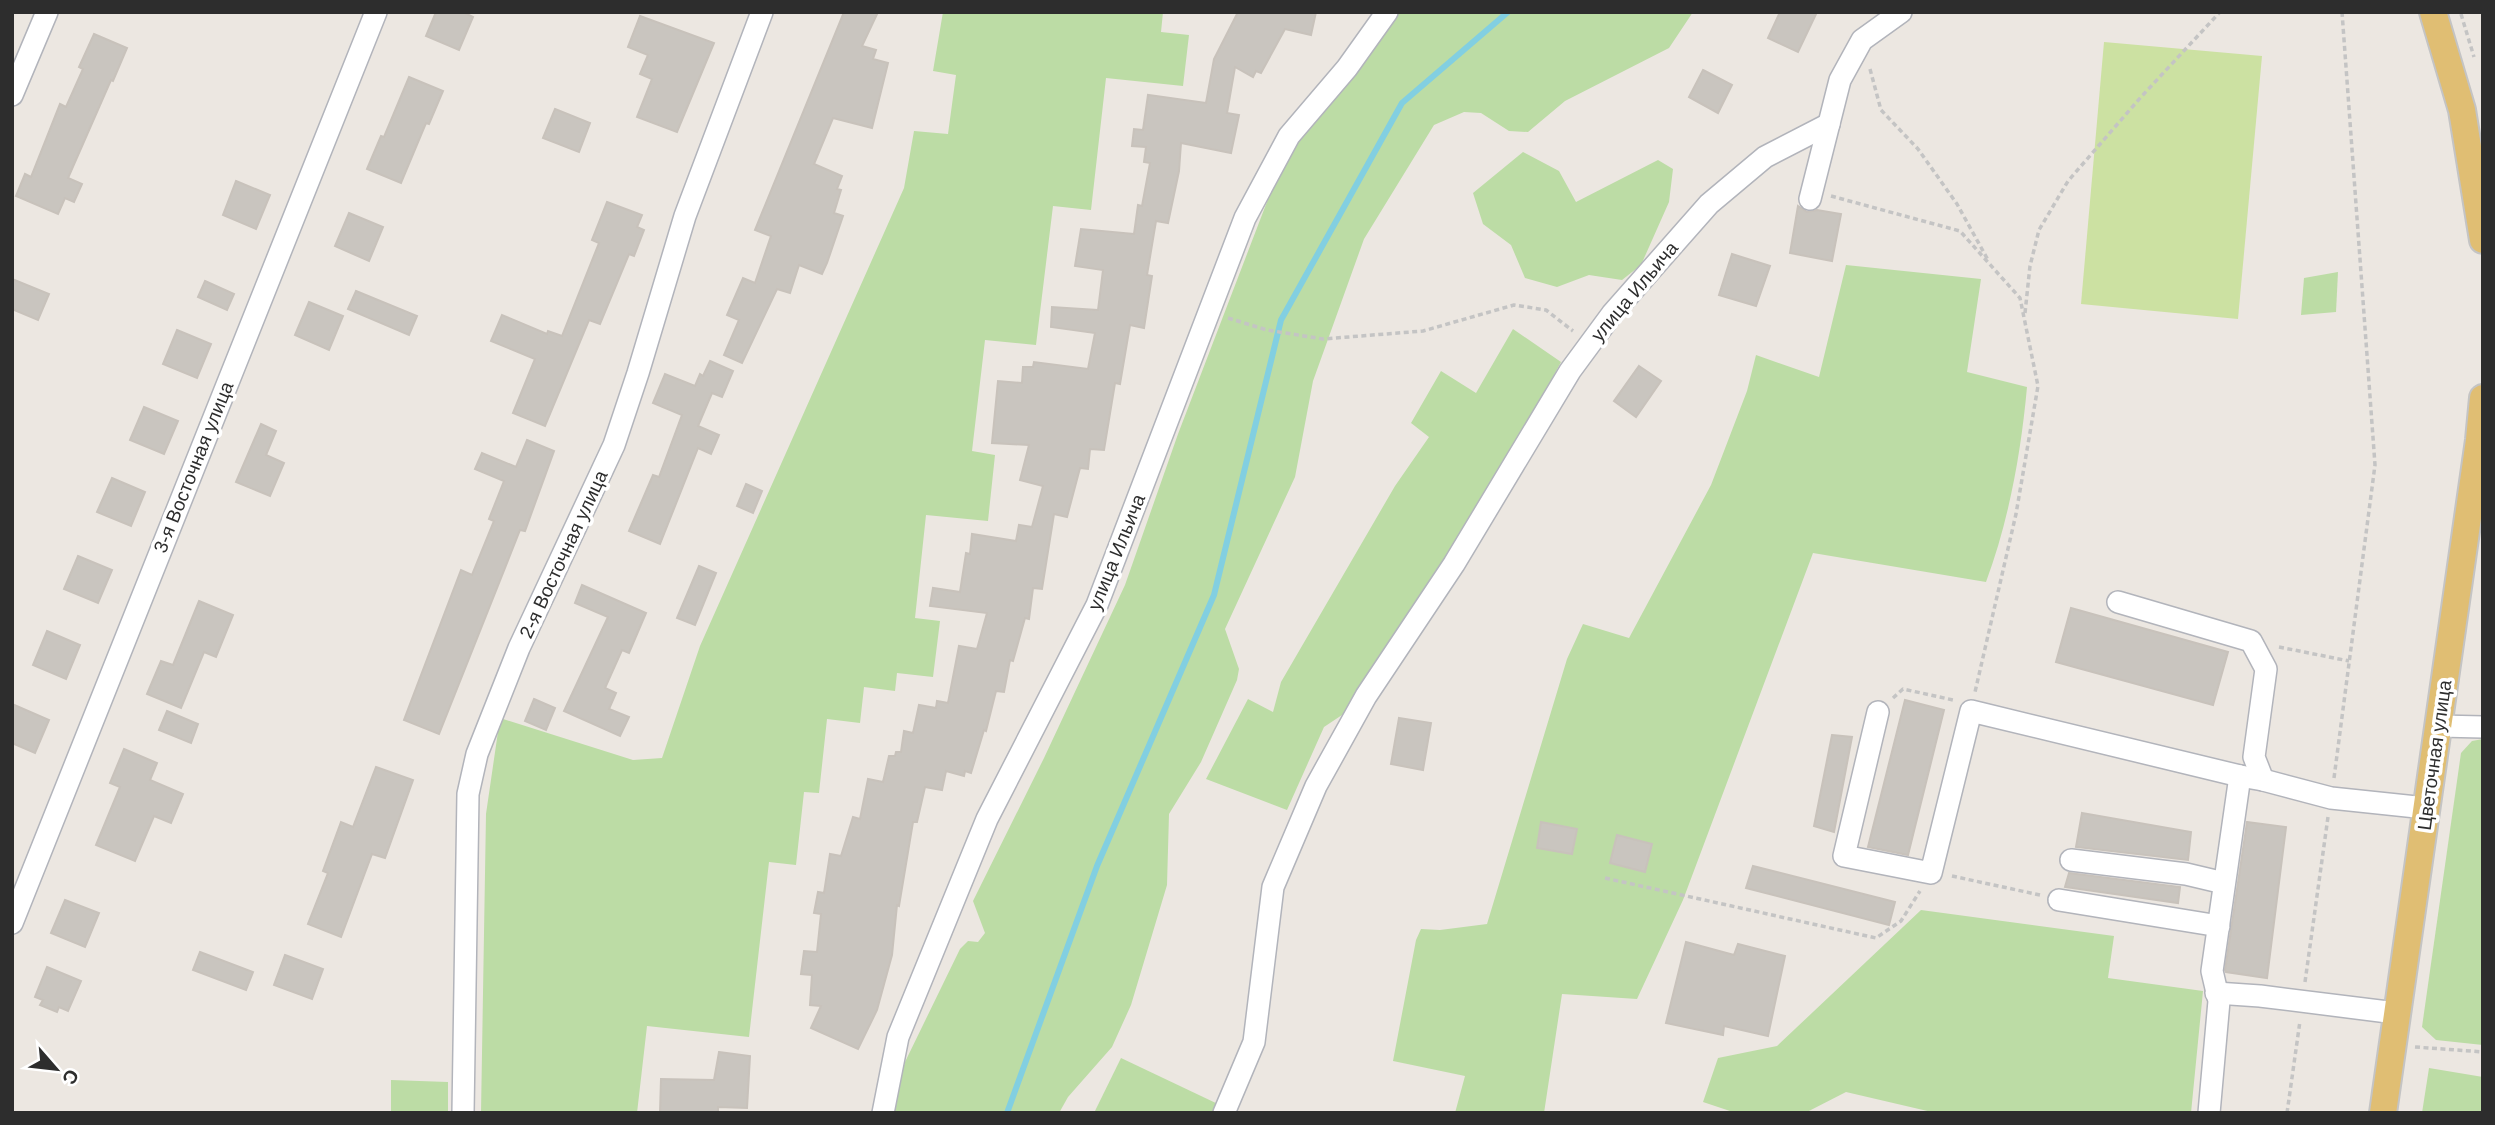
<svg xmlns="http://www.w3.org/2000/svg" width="2495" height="1125" viewBox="0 0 2495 1125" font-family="Arial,sans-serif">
<rect width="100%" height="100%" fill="#ece7e1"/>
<g fill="#bcdca5">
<path d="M943,12H1163L1161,32L1189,35L1183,86L1106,78L1091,210L1053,206L1036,345L985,340L972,451L995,455L988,521L926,515L915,618L940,621L933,677L897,673L895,691L864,687L860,723L827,719L819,793L804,792L796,865L769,862L749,1037L647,1026L637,1113H481L486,814L500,718L633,760L662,758L700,646L904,188L914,131L948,134L956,75L933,71Z"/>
<path d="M1399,12H1693L1669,48L1565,101L1528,132L1509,131L1481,113L1464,112L1434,125L1364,239L1313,381L1295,477L1225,629L1239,669L1237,680L1201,762L1169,814L1167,885L1131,1005L1112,1047L1068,1097L1059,1113H891L905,1062L960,949L968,941L978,942L985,933L973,901L1044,758L1125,585L1178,434L1270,194L1308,125Z"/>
<path d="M1523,152L1559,171L1576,202L1658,160L1673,169L1669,202L1641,265L1622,280L1589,275L1557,287L1525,278L1511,245L1483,224L1473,193Z"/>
<path d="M1846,265L1981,279L1967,372L2027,387C2021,453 2009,520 1986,582L1813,553L1683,900L1637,999L1562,994L1544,1113H1455L1465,1076L1393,1061L1416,940L1421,929L1440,930L1487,924L1567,659L1583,624L1629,638L1711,485L1747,391L1756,355L1819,377Z"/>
<path d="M2338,272L2336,312L2301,315L2304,278Z"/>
<path d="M1513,329L1561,362L1454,562L1351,709L1324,727L1287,810L1206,779L1248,699L1273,712L1281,682L1395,486L1429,437L1411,423L1441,371L1476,393Z"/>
<path d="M2483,739V1045L2436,1040L2422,1027L2461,753L2472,741Z"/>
<path d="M1921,910L2114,936L2108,978L2203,991L2191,1113H1936L1846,1092L1805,1113H1736L1703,1102L1718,1058L1777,1046Z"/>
<path d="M1121,1058L1220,1105L1217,1113H1094Z"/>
<path d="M2429,1068L2483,1077V1113H2422Z"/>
<path d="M391,1080L448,1082V1113H391Z"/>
</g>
<path fill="#cce1a2" d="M2104,42L2262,56L2238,319L2081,304Z"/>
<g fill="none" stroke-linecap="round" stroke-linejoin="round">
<path stroke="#82cfe1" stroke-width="6" d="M1007,1113L1097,866L1214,595L1281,320L1402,103L1508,12"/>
</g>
<g fill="#c9c5bf" stroke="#c8c2bb" stroke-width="2">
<path d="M436,12H463L473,17L459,50L426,36Z"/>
<path d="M844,12H878L862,46L876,50L873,59L888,63L872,128L833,118L814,164L842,176L837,189L841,190L834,213L843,216L827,263L822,274L799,265L790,293L777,289L742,363L724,355L739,320L727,315L743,278L755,283L771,236L755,230Z"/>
<path d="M1238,12H1316L1311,35L1285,29L1261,73L1256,71L1253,77L1235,67L1227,113L1239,115L1231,153L1181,143L1179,171L1168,223L1156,221L1147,275L1152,276L1144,328L1130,325L1120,384L1115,383L1104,450L1090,449L1088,469L1080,468L1067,517L1054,514L1042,589L1033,588L1029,619L1025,618L1013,661L1010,660L1004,692L996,691L986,731L984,730L971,773L965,771L964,776L946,771L942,790L925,787L917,822H913L899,906L897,905L892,955L877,1010L858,1049L811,1028L821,1006L810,1005L812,975L801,974L804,951L817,952L821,914L814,913L818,892L824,893L830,854L841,856L853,817L860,819L868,779L883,782L889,756H895L896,752H901L904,731L913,733L919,705L936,708L937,701L948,703L959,646L977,649L987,613L930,606L933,588L960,592L966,553L970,554L972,534L1016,541L1019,525L1032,527L1043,486L1020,480L1029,445L992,443L998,381L1022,383L1023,367H1033L1034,362L1088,369L1095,333L1051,327L1052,307L1098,310L1103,270L1075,266L1081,229L1134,234L1138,205L1142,206L1150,163L1144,162L1146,147L1132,146L1134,129L1143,130L1148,95L1206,103L1214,59Z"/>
<path d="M1780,12H1817L1798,52L1768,38Z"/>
<path d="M640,16L714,43L677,132L637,117L652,79L640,74L648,55L628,47Z"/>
<path d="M94,34L127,48L113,81L111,80L68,178L82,184L74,202L65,198L58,214L16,196L25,174L31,177L60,104L66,107L83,69L79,67Z"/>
<path d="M1703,70L1732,85L1718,113L1689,97Z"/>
<path d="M409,77L443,91L429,124L426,123L401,183L367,169L381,136L384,137Z"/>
<path d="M555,109L590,123L579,152L543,138Z"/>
<path d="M236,181L270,195L256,229L223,215Z"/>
<path d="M607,202L642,215L637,227L644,230L634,256L629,254L600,324L589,320L545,426L513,413L535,359L491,341L502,315L547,334L548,331L562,336L599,243L592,240Z"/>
<path d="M1798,206L1807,212L1817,210L1841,214L1832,261L1790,253Z"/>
<path d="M349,213L383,227L369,261L335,246Z"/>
<path d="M1732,254L1770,266L1756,306L1719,295Z"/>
<path d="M12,279L49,294L38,320L12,309Z"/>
<path d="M205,281L234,294L227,310L198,297Z"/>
<path d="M356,291L417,316L409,335L348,309Z"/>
<path d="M309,302L343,316L329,350L295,335Z"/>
<path d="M177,330L211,344L197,378L163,364Z"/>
<path d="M710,361L733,371L722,397L712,393L698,426L719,435L711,454L698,448L660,544L629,531L653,475L659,477L682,415L653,403L665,374L695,386L700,374L703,376Z"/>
<path d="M1639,366L1661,381L1636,417L1614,401Z"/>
<path d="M144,407L178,421L164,454L130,440Z"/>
<path d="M261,424L276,431L266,455L284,463L270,496L236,482Z"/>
<path d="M527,440L554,451L525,531L520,530L439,734L404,720L461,570L472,575L494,521L489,519L504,481L475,469L482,453L516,467Z"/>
<path d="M112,478L145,492L131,526L97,512Z"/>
<path d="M746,484L762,491L753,513L737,506Z"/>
<path d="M78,556L112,570L98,603L64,589Z"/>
<path d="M699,566L716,573L695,625L677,618Z"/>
<path d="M582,585L646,613L629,653L622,650L605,688L616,693L609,709L629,717L620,736L564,711L608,617L575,603Z"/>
<path d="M199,601L233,615L216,657L204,652L181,708L147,694L161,661L173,665Z"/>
<path d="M2071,608L2228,652L2213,705L2056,662Z"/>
<path d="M47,631L80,645L66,679L33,665Z"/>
<path d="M534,699L555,708L546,730L525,721Z"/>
<path d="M1905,700L1944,710L1908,855L1868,847Z"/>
<path d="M12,704L49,720L35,753L12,743Z"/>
<path d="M167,711L198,724L191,743L159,730Z"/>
<path d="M1399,718L1431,723L1423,770L1391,764Z"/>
<path d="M1832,735L1852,737L1834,832L1814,826Z"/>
<path d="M124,749L157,763L150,780L183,794L171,823L154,816L135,861L96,845L120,787L110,783Z"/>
<path d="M376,767L413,780L385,858L372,854L341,937L308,924L328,873L323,871L341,822L353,827Z"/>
<path d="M2082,813L2191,832L2188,860L2076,847Z"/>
<path d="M1541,822L1577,829L1572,854L1537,848Z"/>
<path d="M2247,822L2286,827L2267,978L2226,972L2225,970Z"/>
<path d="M1617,835L1652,844L1645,872L1610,863Z"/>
<path d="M1753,866L1895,902L1889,925L1746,888Z"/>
<path d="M2069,873L2180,887L2178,903L2065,887Z"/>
<path d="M65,900L99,913L85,947L51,933Z"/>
<path d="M1686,942L1734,955L1738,944L1785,956L1768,1036L1724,1026L1723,1035L1666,1023Z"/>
<path d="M200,952L253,972L246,990L193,970Z"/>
<path d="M285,955L323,969L312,999L274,985Z"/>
<path d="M47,967L81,981L68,1011L59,1007L57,1012L40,1005L43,1000L35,997Z"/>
<path d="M719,1052L750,1056L747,1108L718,1107V1113H660L661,1079L714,1080Z"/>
</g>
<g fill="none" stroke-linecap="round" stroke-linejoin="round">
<defs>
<g id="minor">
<path d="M12,95L47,12"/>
<path d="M1810,199L1840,80L1862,40L1901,12"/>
<path d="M2118,602L2251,641L2266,669L2254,757L2263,780"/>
<path d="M1878,712L1844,856L1931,873L1971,711L2240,776L2263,780L2331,798L2426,808"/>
<path d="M2439,726L2483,727"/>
<path d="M2071,860L2186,874L2224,883"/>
<path d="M2059,900L2219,926"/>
<path d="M12,923L376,12"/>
<path d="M2216,993L2260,996L2396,1013"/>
<path d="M463,1113L468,794L477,754L519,648L614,445L638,373L685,216L762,12"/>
<path d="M883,1113L898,1037L987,819L1097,605L1245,218L1289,136L1347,68L1387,12"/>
<path d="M1224,1113L1254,1042L1273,887L1316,786L1366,696L1454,564L1570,371L1612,314L1709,204L1765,157L1829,124"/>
<path d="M2209,1113L2219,1001L2212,971L2240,776"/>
</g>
<g id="major">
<path d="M2433,12L2462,110L2483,240"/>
<path d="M2383,1113L2479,440L2483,398"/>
</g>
</defs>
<use href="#minor" stroke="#b2b4bb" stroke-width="24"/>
<use href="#major" stroke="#c4c4c4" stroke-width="30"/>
<g stroke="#c4c4c4" stroke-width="3.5" stroke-dasharray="5 3.5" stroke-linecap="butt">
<path d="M2461,14L2474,57"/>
<path d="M1870,69L1881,110L1918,149L1957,204L1988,260"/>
<path d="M1831,196L1960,231L2020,298L2038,386L2016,514L1975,692"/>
<path d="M2025,313L2030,266L2039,230L2068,181L2141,97L2220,12"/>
<path d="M1228,318L1267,330L1323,339L1423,331L1514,305L1546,310L1573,331"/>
<path d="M2279,647L2349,661"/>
<path d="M1893,698L1903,689L1953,700"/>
<path d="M2334,778L2375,465L2342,12"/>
<path d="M1952,876L2040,895"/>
<path d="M1605,878L1876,938L1901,921L1920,891"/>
<path d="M2305,982L2328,817"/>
<path d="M2415,1047L2483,1052"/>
<path d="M2287,1113L2300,1021"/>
</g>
<use href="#minor" stroke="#fff" stroke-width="21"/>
<use href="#major" stroke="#e0be73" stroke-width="26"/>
</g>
<g text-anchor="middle" stroke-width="7" stroke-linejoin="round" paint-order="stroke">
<g font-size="19" fill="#2d2d2d" stroke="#fff">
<text transform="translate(1634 291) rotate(-50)" y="7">улица Ильича</text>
<text transform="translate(193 467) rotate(-68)" y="7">3-я Восточная улица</text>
<text transform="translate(1116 552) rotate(-68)" y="7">улица Ильича</text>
<text transform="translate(563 554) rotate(-65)" y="7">2-я Восточная улица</text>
<text transform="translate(2434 755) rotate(-82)" y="7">Цветочная улица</text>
</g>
</g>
<rect width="2495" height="1125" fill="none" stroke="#2d2d2d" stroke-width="28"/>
<g transform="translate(56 1069) rotate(118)" stroke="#ffffff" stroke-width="5" paint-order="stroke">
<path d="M0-5L12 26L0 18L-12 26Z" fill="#2d2d2d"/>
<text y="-10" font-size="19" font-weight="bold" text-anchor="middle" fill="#2d2d2d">С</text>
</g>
</svg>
